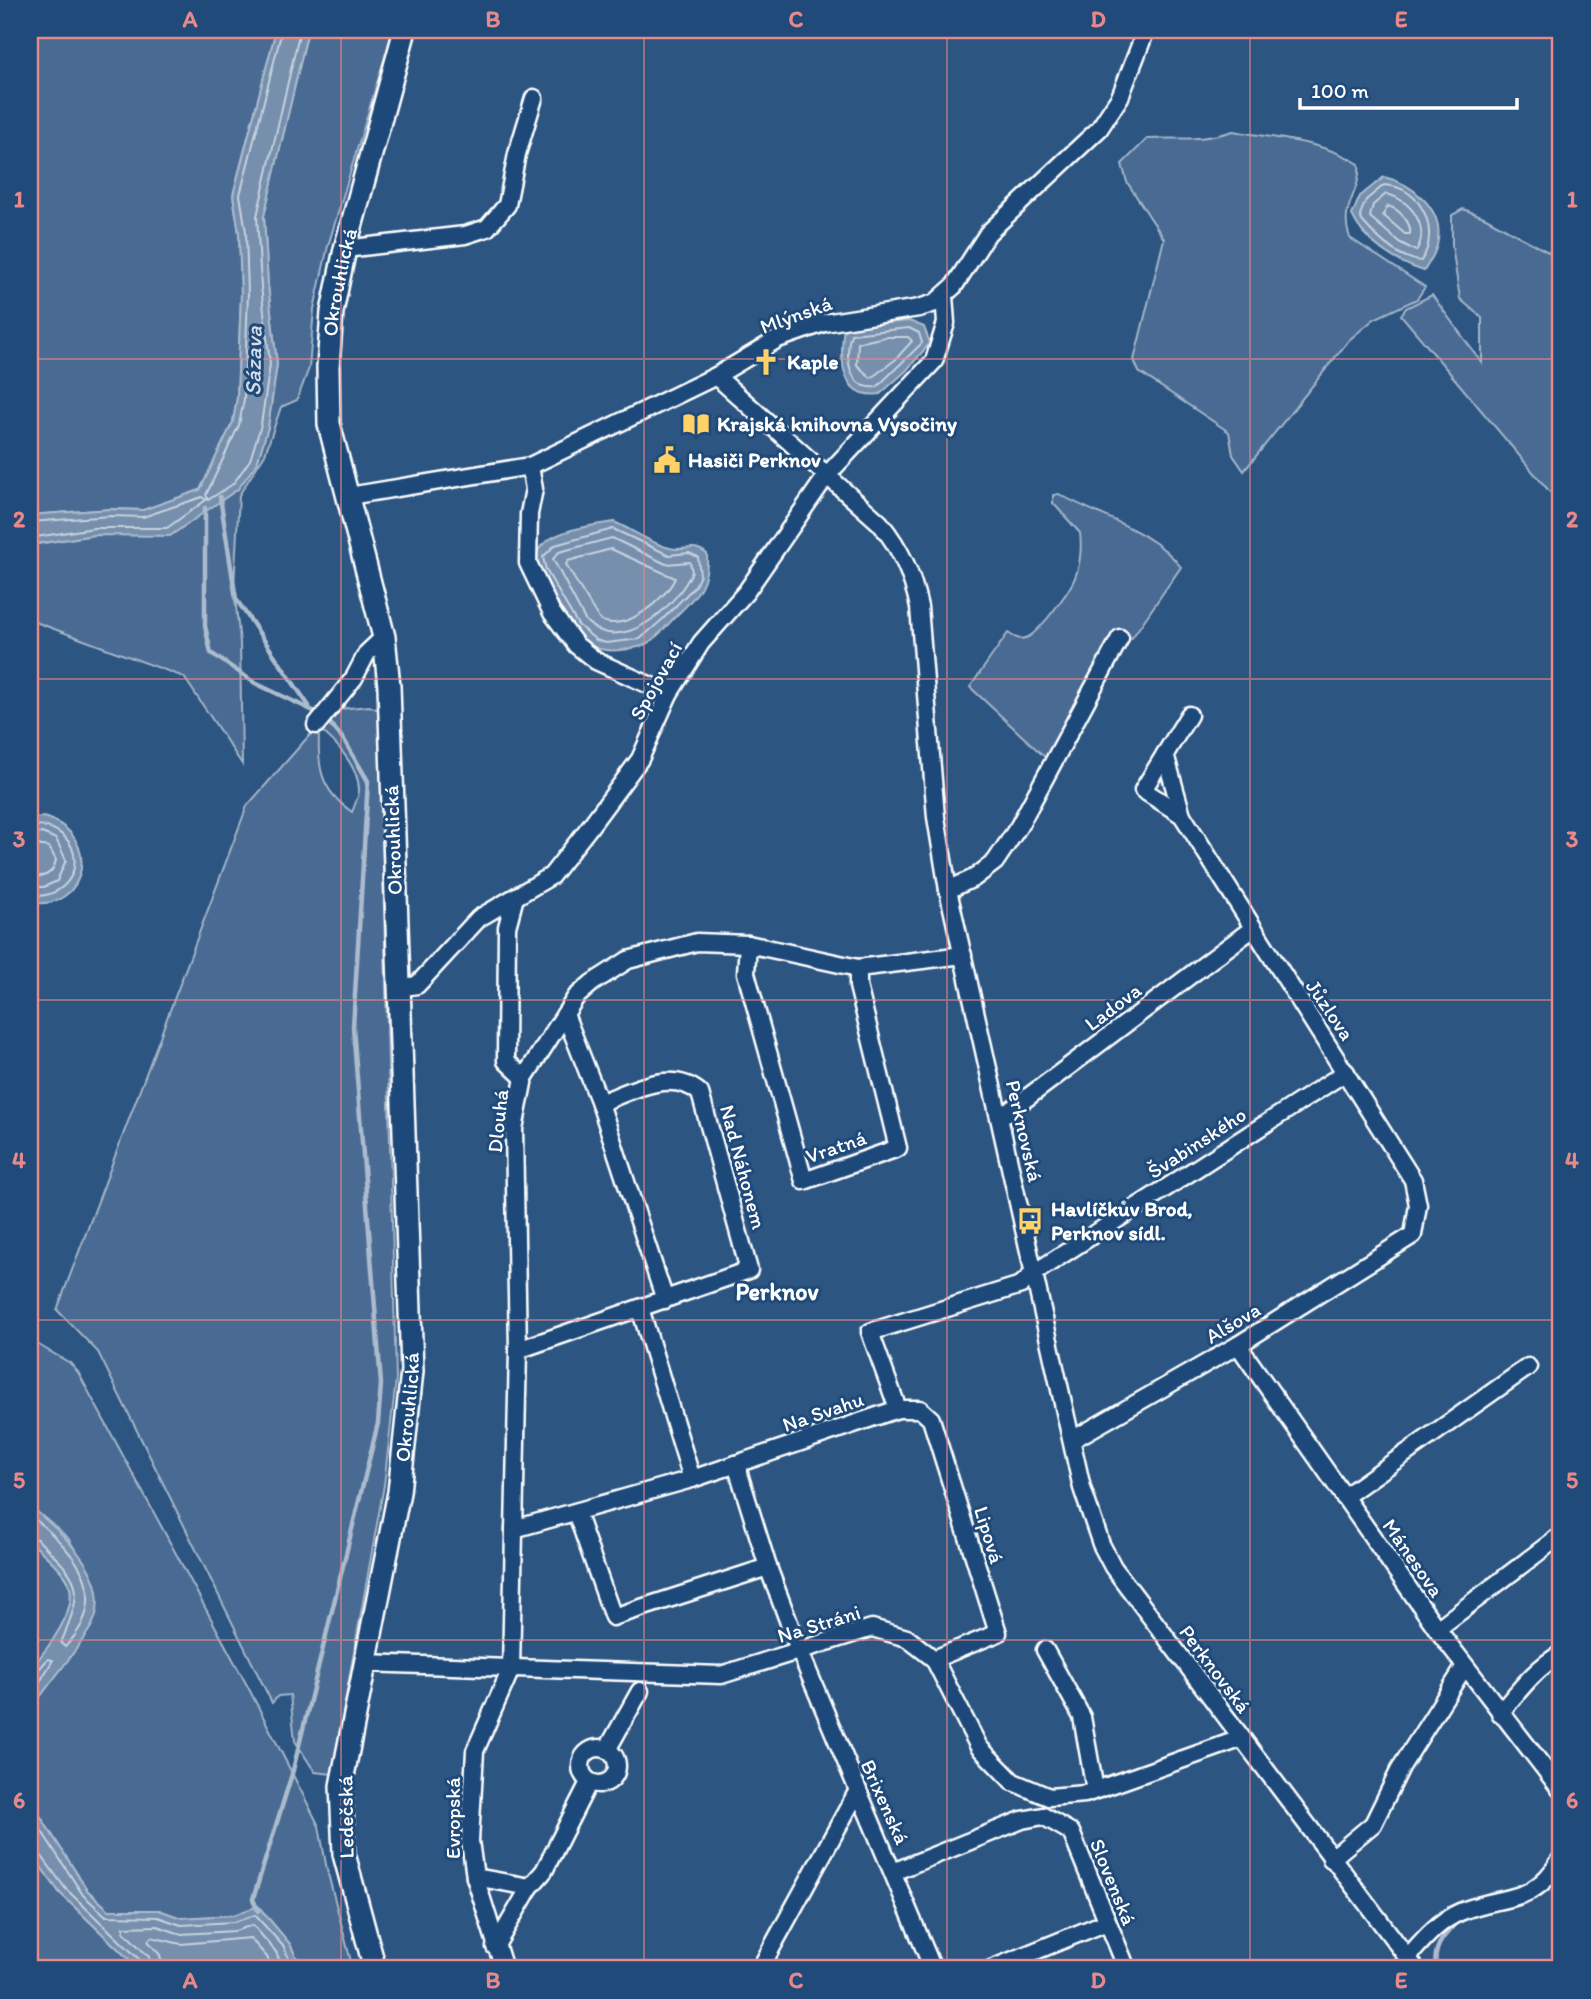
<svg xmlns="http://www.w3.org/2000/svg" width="1591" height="1999" viewBox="0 0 1591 1999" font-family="Itim,sans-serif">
<rect width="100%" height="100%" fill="#2c5582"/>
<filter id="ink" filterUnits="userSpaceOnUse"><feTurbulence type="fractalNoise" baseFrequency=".0143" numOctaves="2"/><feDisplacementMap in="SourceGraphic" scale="14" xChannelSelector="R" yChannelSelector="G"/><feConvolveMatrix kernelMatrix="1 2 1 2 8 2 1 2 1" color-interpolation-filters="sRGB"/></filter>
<g filter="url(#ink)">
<g fill="#486b92" stroke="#a4b5c8" stroke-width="2" fill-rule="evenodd">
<path d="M30,30H276L233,195L239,233L241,294L237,398L233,422L200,490L143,510L111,509L30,515Z"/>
<path d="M308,30H393L328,246L314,309L309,368L297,400L281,407L265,454L239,495L234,588L240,643L242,764L184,677L30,620V545L94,535L132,534L257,463L268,427L277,364L268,285L264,216Z"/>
<path d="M1233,131C1273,138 1324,141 1359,164C1362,193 1338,206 1350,238L1425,287L1417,299L1374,319L1349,340L1244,471L1233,455L1229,432L1139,372L1134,360L1164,239L1127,182L1122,164L1147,139C1180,137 1199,142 1233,131Z"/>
<path d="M1463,209L1484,217L1561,259V501L1549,491L1401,315L1406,308L1432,295L1482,363V318L1460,299L1452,246V215Z"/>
<path d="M1059,494C1098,516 1153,530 1181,567L1132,638L1123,641L1048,760L970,687L1008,633C1014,637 1020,641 1028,637C1040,631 1067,594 1073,582C1080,568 1082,549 1080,533L1053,503V495Z"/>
<path d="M369,706L379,710L396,1379L384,1485L332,1774L315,1772L295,1741L290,1695L278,1696L272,1703L98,1352L57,1310L247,806L307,738L339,709ZM319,729C335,741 359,767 359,790C359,797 354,806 352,812C319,789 318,767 319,729Z"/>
<path d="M30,1340L70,1363L78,1372L249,1689L319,1826L327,1870L353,1969H302L290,1944L258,1906L234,1915L181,1918L159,1910H109L88,1891L30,1800V1711L53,1676L95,1584L68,1538L30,1506Z"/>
<path d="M30,1541C41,1552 61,1567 68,1581C81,1608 46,1651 30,1669Z"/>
<path d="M30,1852L60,1893L137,1967L146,1969H30Z"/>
</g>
<g fill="#748fad" stroke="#acbcce" stroke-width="2">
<path d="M276,30H308L264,216L268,285L277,364L268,427L257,463L238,489L170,536L94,535L30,545V515L111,509L143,510L200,490L233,422L237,398L241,294L239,233L233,195Z"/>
<path d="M1384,177C1411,183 1443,208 1438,240C1437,251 1430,261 1424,271C1397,263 1364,242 1352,215L1360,196Z"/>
<path d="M909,321L924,327L930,343L906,371L880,394C838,400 840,354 844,327Z"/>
<path d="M614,522C631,529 652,544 670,548C685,552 693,542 707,554C709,582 697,596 678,614C668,624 655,641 642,646C629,650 607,653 594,647C575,639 527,567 539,549C552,530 593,525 614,522Z"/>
<path d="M43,817C104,833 87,914 30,902V818Z"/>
<path d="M30,1506C62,1533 117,1579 91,1627C75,1654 48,1684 30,1711V1669C46,1651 81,1608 68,1581C61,1567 41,1552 30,1541Z"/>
<path d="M30,1800L88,1891L109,1910H159L181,1918L234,1915L258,1906L290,1944L302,1969L137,1967L60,1893L30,1852Z"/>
</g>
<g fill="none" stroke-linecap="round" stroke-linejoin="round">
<g stroke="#c7d2de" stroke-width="2">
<path d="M282,30L240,195L246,232L248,294L244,399L239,425L206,495L208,500L233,484L250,460L261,425L270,364L261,286L257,216L300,30"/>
<path d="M1384,185C1422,186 1441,232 1421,261C1399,259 1376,237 1362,221L1360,215L1366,200Z"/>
<path d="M1386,194C1411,199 1431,228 1416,251L1399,242L1370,217L1373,205Z"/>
<path d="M1388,206C1399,209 1412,223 1410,234H1405L1383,215Z"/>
<path d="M909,328L919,333L922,343L877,387C848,391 844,354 851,334Z"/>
<path d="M885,337H908L912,341L895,360L871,378L857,365L858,343Z"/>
<path d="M30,522L111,516L143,517L202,497L206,500L167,528H94L30,538"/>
<path d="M613,529L669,555L689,553L698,557L700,575L695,586L663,619L640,639L606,643L596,640L578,625L546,570L543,557L555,545Z"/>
<path d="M612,538L666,564L690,562L692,572C676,607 620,658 585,620L553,559L559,552Z"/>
<path d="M611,549L675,578C666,599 623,635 599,619L566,565L568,561Z"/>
<path d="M30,825C91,824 88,900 30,896"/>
<path d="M30,834L42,833L56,839L66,860L57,881L44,887H30"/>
<path d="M30,844L49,847L56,860C53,876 43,877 30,877"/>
<path d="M30,1515C75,1551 115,1595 65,1647L61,1643C85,1584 82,1583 37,1539L30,1537"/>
<path d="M30,1673L37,1671L48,1659L53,1660L30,1698"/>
<path d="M30,1813L83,1895L106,1916L158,1917L181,1925L234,1922L255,1915L284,1947L293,1969"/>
<path d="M30,1848L38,1851L65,1888L141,1961L144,1969"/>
<path d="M152,1969L149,1957L124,1932V1927L157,1926L181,1934L235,1931L253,1925L276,1952L283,1969"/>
<path d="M163,1969L160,1955L148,1941L151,1937L181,1944L250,1938L267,1957L272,1969"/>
</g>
<g stroke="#acbcce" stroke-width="4.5">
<path d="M220,497L236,599L309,706"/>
<path d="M205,508V626L211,653L255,683L324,716L344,740L368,781L353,1027L381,1384L378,1423L292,1774L253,1899L258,1911"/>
<path d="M1436,1969C1433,1948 1441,1939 1455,1924"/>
</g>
<defs>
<g id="minor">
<path d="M345,249L465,235L487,228L507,205L517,154L534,98"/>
<path d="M716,376L880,523C901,549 912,574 919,607L936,817L948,890L1082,1488L1101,1544L1113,1567L1416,1969"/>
<path d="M530,466L534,489L529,514L528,563L552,613L576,645L596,661L669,694"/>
<path d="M349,496L530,466L716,376L778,339L824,323L919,308L935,303L954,286L988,233L1099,129L1120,97L1146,30"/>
<path d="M316,725L354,678L367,653L384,637"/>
<path d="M1165,754L1182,815"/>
<path d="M948,890L974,878L995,862L1019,826L1120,638"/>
<path d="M515,897L507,927L506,1061L524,1078"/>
<path d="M748,944L746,973L804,1181L898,1148L858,986V968"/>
<path d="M398,988L417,985L479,918L551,876L588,829L640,759L669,694L701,643L746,592L827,475L934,361L946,323L944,296"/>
<path d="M565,1014L600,1103L665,1300"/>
<path d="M1000,1118L1252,929"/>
<path d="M640,1308L692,1479"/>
<path d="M1238,1345L1437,1629L1561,1790"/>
<path d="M518,1350L749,1270L700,1093C671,1068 631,1091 600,1103"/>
<path d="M898,1409L870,1332L1021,1285L1034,1273L1346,1072"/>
<path d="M1072,1440L1238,1345L1413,1235L1418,1205L1413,1180L1182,815L1143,790L1189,715"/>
<path d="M736,1464L768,1567L800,1652L933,1969"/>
<path d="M1344,1497L1528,1367"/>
<path d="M576,1512L613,1617L768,1567"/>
<path d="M514,1529L692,1479L898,1409H920L931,1419L998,1633L934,1659"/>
<path d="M1437,1629L1561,1535"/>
<path d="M1045,1650L1082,1717L1095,1790"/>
<path d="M364,1663L721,1675L872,1628L907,1638L934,1659L979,1747L1013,1782L1049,1797L1085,1794L1240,1739"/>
<path d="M1500,1713C1518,1692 1536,1667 1561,1654"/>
<circle cx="599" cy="1766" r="18"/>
<path d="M607,1750L640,1691"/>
<path d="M1331,1859L1373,1824L1401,1767L1465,1666"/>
<path d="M893,1872L1022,1820L1043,1816L1071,1832L1127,1969"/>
<path d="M475,1877L530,1887"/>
<path d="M495,1947L530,1887L544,1871L589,1782"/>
<path d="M1407,1958C1423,1940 1437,1922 1460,1912C1505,1893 1532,1907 1561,1859"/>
<path d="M504,1969L475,1877L470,1841L475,1751L511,1669L518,1350L514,1129L524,1078L576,997L592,983L628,960L697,942L748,944L858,968L963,955"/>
<path d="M760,1969L857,1792"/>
<path d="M991,1969L1107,1922"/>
</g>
<g id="major">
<path id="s1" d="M375,1969L344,1854L341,1786L399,1492L412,1371L389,686L384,637L329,424L328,367L332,312L345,249L405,30"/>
</g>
</defs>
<use href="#minor" stroke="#fff" stroke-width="21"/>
<use href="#major" stroke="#fff" stroke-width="26"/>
<use href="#minor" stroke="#1f4a7a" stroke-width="16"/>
<use href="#major" stroke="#1f4a7a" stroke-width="21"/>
</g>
</g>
<path fill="none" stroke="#e88989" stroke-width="2" stroke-opacity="0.55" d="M341,30V1969M644,30V1969M947,30V1969M1250,30V1969M30,359H1561M30,679H1561M30,1000H1561M30,1320H1561M30,1640H1561"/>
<defs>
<symbol id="church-bare" viewBox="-9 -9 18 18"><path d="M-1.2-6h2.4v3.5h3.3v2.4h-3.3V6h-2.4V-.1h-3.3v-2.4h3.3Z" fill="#ffd166" stroke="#1f4a7a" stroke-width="2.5" paint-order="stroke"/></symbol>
<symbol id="library-bare" viewBox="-9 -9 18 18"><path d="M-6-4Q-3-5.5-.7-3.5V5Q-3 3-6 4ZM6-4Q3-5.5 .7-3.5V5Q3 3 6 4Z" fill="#ffd166" stroke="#1f4a7a" stroke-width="2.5" paint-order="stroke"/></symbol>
<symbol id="civic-bare" viewBox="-9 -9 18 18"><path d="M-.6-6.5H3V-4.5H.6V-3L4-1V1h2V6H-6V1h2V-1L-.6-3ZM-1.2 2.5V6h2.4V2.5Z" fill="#ffd166" stroke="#1f4a7a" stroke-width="2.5" paint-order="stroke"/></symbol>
<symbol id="bus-bare" viewBox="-9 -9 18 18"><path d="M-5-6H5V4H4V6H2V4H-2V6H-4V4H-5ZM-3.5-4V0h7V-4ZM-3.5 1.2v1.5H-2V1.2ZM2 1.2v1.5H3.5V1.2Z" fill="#ffd166" stroke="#1f4a7a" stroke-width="2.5" paint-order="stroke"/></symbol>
</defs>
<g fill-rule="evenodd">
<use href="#church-bare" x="747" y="343" width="38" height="38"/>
<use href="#library-bare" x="677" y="405" width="38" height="38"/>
<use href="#civic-bare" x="648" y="441" width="38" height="38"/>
<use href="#bus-bare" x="1011" y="1202" width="38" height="38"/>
</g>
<g text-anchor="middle" stroke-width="6" stroke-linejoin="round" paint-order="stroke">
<g font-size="21" fill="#fff" stroke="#1f4a7a">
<text dy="7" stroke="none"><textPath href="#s1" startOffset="1706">Okrouhlická</textPath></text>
<text transform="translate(796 315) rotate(-20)" y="7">Mlýnská</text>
<text transform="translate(656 681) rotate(-61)" y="7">Spojovací</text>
<text transform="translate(393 840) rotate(-92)" y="7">Okrouhlická</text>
<text transform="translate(1113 1007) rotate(-37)" y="7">Ladova</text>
<text transform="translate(1330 1010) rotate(56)" y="7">Jůzlova</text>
<text transform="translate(498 1121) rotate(-84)" y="7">Dlouhá</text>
<text transform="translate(1024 1131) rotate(77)" y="7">Perknovská</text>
<text transform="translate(1197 1143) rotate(-33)" y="7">Švabinského</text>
<text transform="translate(836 1147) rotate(-19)" y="7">Vratná</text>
<text transform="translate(743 1167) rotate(75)" y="7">Nad Náhonem</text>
<text transform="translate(1233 1323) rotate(-31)" y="7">Alšova</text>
<text dy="7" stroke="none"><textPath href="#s1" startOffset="572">Okrouhlická</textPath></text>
<text transform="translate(823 1412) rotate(-19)" y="7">Na Svahu</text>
<text transform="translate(989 1535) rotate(73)" y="7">Lipová</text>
<text transform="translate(1413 1558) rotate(55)" y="7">Mánesova</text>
<text transform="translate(819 1624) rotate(-17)" y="7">Na Stráni</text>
<text transform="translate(1215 1669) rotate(53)" y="7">Perknovská</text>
<text transform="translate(885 1802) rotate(66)" y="7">Brixenská</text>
<text transform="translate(346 1817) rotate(-91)" y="7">Ledečská</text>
<text transform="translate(453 1818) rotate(-90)" y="7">Evropská</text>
<text transform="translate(1113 1882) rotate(68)" y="7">Slovenská</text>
</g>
<g font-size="21" font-weight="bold" fill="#fff" stroke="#1f4a7a" text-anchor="start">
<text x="787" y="369">Kaple</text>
<text x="717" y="431">Krajská knihovna Vysočiny</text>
<text x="688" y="467">Hasiči Perknov</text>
<text x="1051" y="1216">Havlíčkův Brod,<tspan x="1051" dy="24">Perknov sídl.</tspan></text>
</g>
<g font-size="23" font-style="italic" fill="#d5dde6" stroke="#1f4a7a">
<text transform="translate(253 361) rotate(-89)" y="8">Sázava</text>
</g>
<g font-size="24" font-weight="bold" fill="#fff" stroke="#1f4a7a">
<text x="777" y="1300">Perknov</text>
</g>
</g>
<rect width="1591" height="1999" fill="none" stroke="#1f4a7a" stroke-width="77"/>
<path d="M1300 98v10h217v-10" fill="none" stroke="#ffffff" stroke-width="3.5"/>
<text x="1311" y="98" font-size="21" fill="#ffffff" stroke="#1f4a7a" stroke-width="5" paint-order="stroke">100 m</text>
<rect x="38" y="38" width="1514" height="1922" fill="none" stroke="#e88989" stroke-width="2.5"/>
<g font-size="23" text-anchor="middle" font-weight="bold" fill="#e88989">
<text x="190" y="27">A</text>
<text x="493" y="27">B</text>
<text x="796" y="27">C</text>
<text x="1098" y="27">D</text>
<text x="1401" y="27">E</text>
<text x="19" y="207">1</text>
<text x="1572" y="207">1</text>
<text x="19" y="527">2</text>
<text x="1572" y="527">2</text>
<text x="19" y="847">3</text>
<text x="1572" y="847">3</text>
<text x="19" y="1168">4</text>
<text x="1572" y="1168">4</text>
<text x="19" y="1488">5</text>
<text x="1572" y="1488">5</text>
<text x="19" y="1808">6</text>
<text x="1572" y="1808">6</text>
<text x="190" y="1988">A</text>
<text x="493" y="1988">B</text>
<text x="796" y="1988">C</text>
<text x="1098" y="1988">D</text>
<text x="1401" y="1988">E</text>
</g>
</svg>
